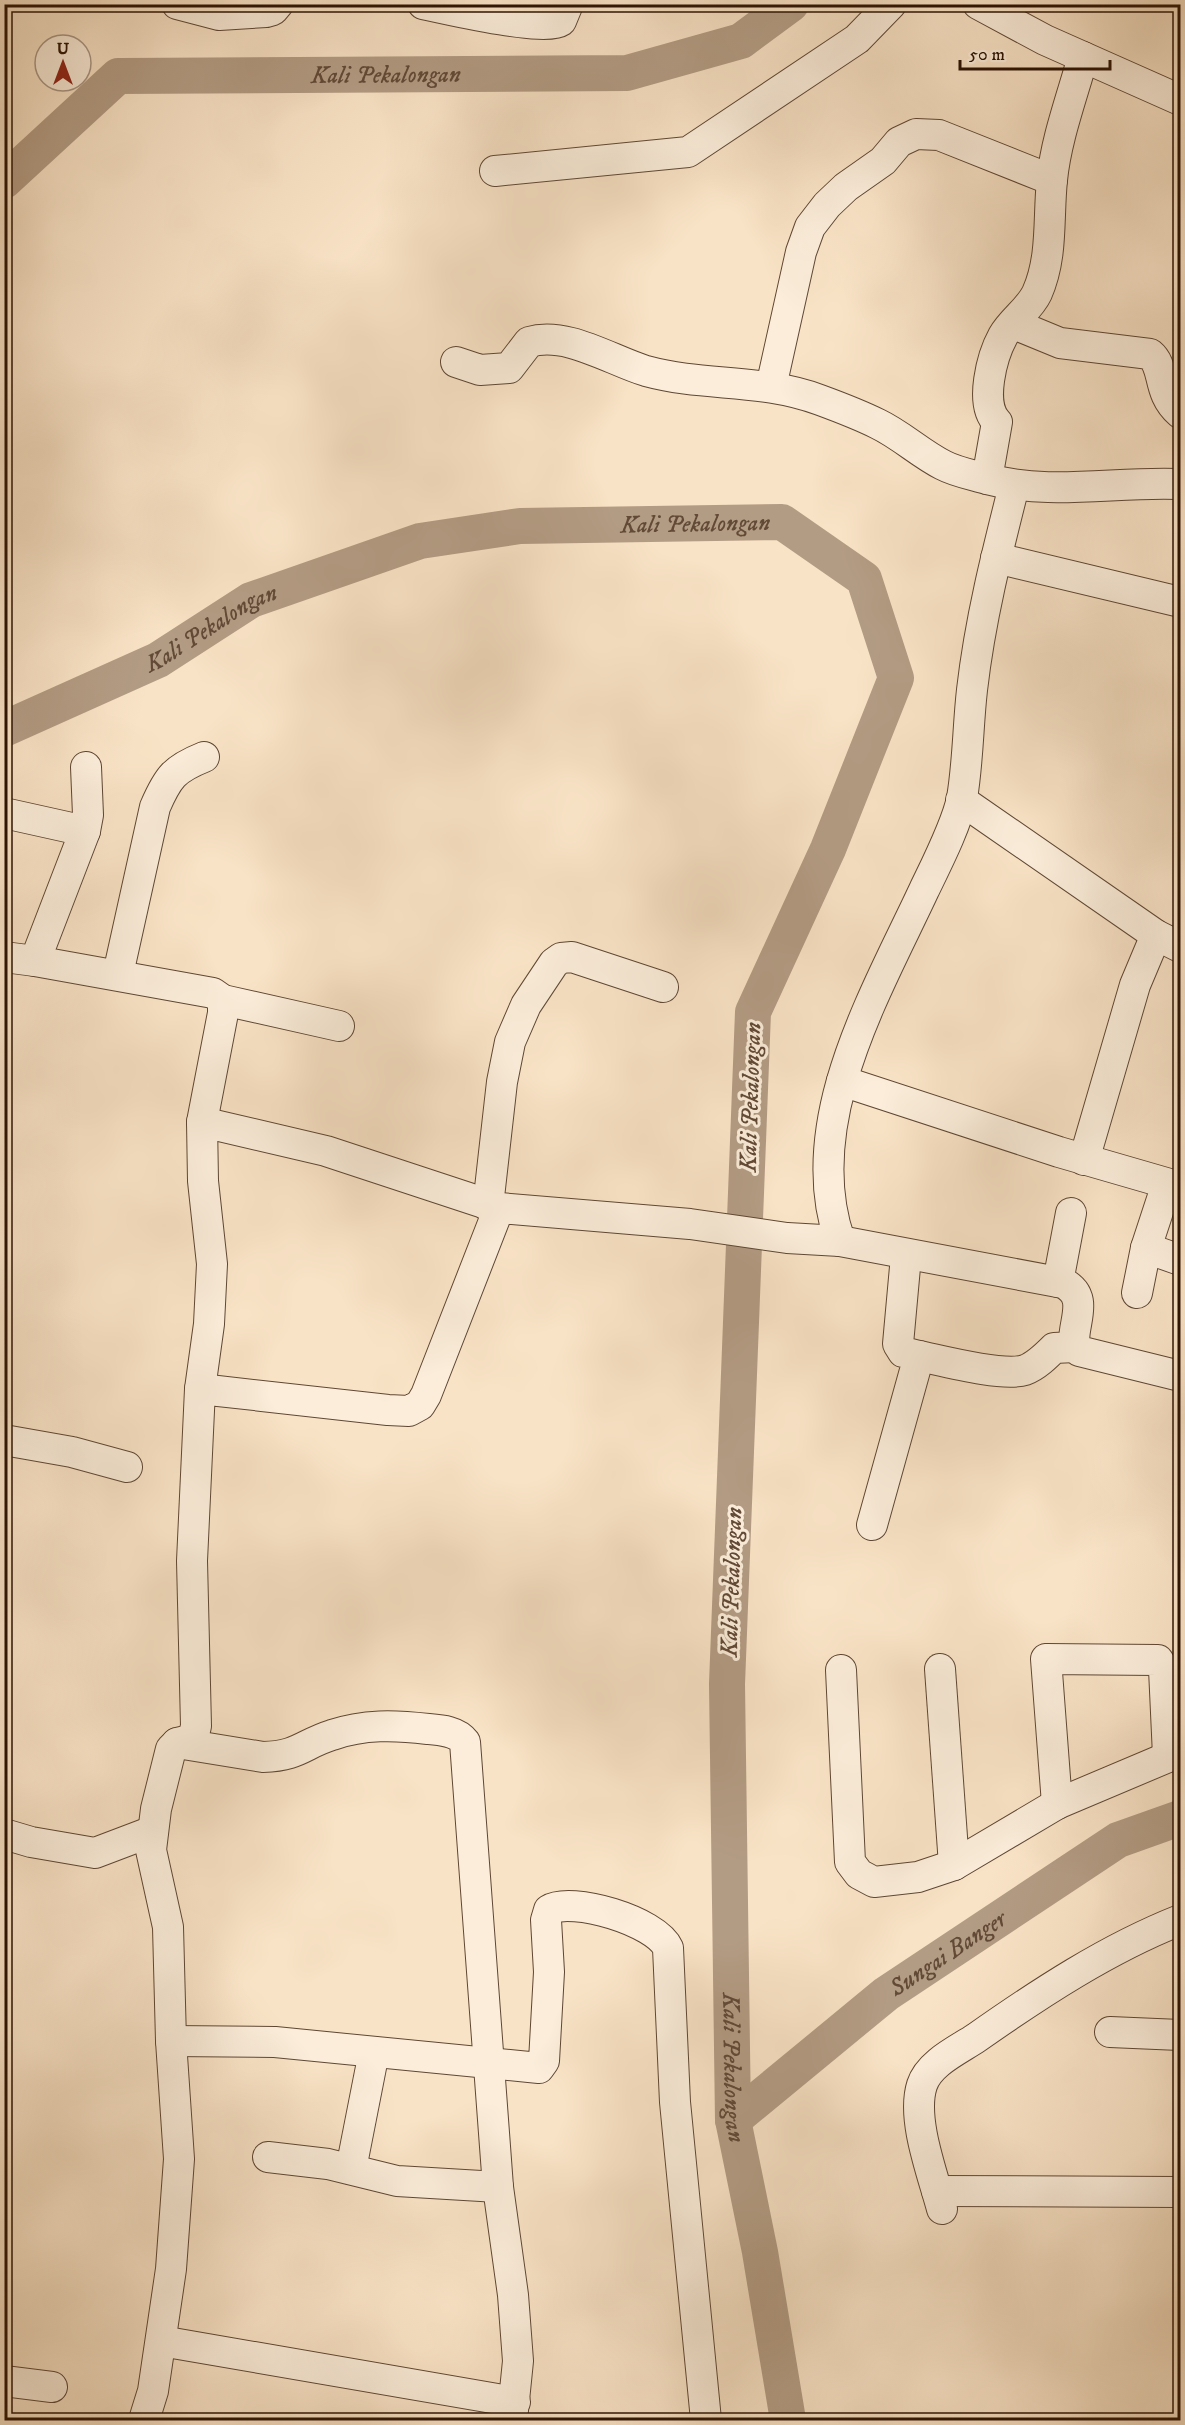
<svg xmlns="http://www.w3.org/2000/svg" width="1185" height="2425" viewBox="0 0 1185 2425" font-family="'IM FELL DW Pica',serif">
<rect width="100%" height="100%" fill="#f9e3c6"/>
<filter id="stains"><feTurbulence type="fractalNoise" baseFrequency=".00333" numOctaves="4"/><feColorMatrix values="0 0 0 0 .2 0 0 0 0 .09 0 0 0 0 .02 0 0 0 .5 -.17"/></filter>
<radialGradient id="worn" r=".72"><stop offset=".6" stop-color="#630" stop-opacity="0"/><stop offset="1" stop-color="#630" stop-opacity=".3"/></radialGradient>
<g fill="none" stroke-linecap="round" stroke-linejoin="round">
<g stroke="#b39c84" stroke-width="36">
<path id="s1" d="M4,181L118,76L627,73L741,41L791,4"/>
<path id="s2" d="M4,729L158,660L251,600L420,541L520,526L782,522L864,579L896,678L828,849L753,1012L727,1684L733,2120L760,2252L788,2420"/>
<path id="s3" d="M733,2120L886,1994L1118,1840L1180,1818"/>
</g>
<defs>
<g id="minor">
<path d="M177,4L219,15L266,12L273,10L278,4"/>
<path d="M423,4C446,9 545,32 561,21L568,4"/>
<path d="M978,4L1045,40L1180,100"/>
<path d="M495,171L688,152L857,39L891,4"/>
<path d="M1014,324L1060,343L1150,354C1166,367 1156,392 1180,413"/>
<path d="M456,362L480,370L509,368L529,342C567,331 610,360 646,371C705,387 761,378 820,400C839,407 860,415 878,424C901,435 921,454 943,465C956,472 973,475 987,479C1050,496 1116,481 1180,484"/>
<path d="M771,387L801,252L810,227L827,205L846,187L883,161L899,142L916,134L939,135L1052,180"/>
<path d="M987,479L997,422C979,404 992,356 1003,336C1012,320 1029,310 1037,293C1053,257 1048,218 1052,180C1056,139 1072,97 1083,57"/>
<path d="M996,558L1180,602"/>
<path d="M961,800L1156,935L1180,947"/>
<path d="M4,813L85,831"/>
<path d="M4,957L35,961L85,831L88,815L86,767"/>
<path d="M35,961L213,993L223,1000L339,1026"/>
<path d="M118,974L155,807C168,777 174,769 204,757"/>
<path d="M842,1081L1059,1152L1180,1187"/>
<path d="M202,1122L223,1013V1000"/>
<path d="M1084,1160L1135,985L1156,935"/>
<path d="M488,1206L502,1082L510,1042L526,1005L554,963L561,958L572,957L663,987"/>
<path d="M840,1241C799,1123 875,995 924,890C936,865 957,824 962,798C968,763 968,725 972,690C980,620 997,553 1014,486"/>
<path d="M1146,1248L1180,1260"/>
<path d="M1058,1282L1071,1213"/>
<path d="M1137,1293L1146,1248L1167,1184"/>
<path d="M919,1356C943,1361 1003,1377 1025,1370C1036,1366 1046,1356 1054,1348L1075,1347"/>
<path d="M200,1389L209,1324L212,1264L203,1181L202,1122L326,1151L499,1208"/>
<path d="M4,1440L72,1452L127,1467"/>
<path d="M872,1525L919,1356L903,1352L898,1344L906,1256"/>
<path d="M940,1669L954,1865"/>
<path d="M841,1670L850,1862L859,1874L874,1882L918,1877L954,1865L1057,1804L1180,1752"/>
<path d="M177,1743L263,1757C299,1756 303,1744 332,1735C364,1724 395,1725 428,1729C441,1730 457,1731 465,1742L498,2187L513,2295L518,2361L512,2420"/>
<path d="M1057,1804L1046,1659L1158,1660L1164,1669L1168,1756"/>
<path d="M4,1834L31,1842L95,1853L153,1831"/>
<path d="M1110,2032L1180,2035"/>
<path d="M171,2041L275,2042L539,2068L544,2061L549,1972L546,1920L549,1910C571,1896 656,1921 668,1948L675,2102L706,2420"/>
<path d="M268,2157L328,2164L397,2181L498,2187"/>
<path d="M351,2169L374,2052"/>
<path d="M937,2191L1180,2192"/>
<path d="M942,2209C933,2175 911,2119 922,2085C929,2063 958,2050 976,2038C1040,1993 1107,1949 1180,1920"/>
<path d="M161,2341L515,2402"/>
<path d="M4,2381L52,2387"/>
<path d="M144,2420L153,2391L171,2269L179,2159L171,2041L168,1927L151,1850L156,1809L171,1749L177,1743L193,1739L196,1726L192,1561L200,1389L388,1410L409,1411L420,1405L426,1395L499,1208L690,1224L787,1238L840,1241L1063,1283C1096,1299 1063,1335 1079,1351L1180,1376"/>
</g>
</defs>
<use href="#minor" stroke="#5f4734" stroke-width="32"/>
<use href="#minor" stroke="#fbedda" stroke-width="30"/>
</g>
<g text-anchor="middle" stroke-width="6" stroke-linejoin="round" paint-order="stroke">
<g font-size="24" font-style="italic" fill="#624a37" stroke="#fbedda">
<text dy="8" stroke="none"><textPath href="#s1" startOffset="423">Kali Pekalongan</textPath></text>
<text dy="8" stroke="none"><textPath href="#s2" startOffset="735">Kali Pekalongan</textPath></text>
<text dy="8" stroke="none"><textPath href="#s2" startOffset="231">Kali Pekalongan</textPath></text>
<text transform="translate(750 1097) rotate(-88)" y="8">Kali Pekalongan</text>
<text transform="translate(731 1582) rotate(-88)" y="8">Kali Pekalongan</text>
<text dy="8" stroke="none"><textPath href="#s3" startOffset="272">Sungai Banger</textPath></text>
<text dy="8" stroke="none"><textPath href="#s2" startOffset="2445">Kali Pekalongan</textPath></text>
</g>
</g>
<rect width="1185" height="2425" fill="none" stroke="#f9e3c6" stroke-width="24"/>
<rect x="6" y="6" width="1173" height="2413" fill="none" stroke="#2c1303" stroke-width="3"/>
<rect x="12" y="12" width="1161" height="2401" fill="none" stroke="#2c1303" stroke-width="1.5"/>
<g transform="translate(63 63)"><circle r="28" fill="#fbedda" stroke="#a89684" stroke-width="1.5"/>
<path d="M0-4.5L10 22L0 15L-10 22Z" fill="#8f2418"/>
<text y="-9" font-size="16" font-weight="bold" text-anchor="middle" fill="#2c1303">U</text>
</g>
<path d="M960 60v9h150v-9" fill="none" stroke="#2c1303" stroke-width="3"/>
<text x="969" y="60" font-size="18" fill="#2c1303" stroke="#fbedda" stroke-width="4.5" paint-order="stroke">50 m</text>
<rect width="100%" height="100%" filter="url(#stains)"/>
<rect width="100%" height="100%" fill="url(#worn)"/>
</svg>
